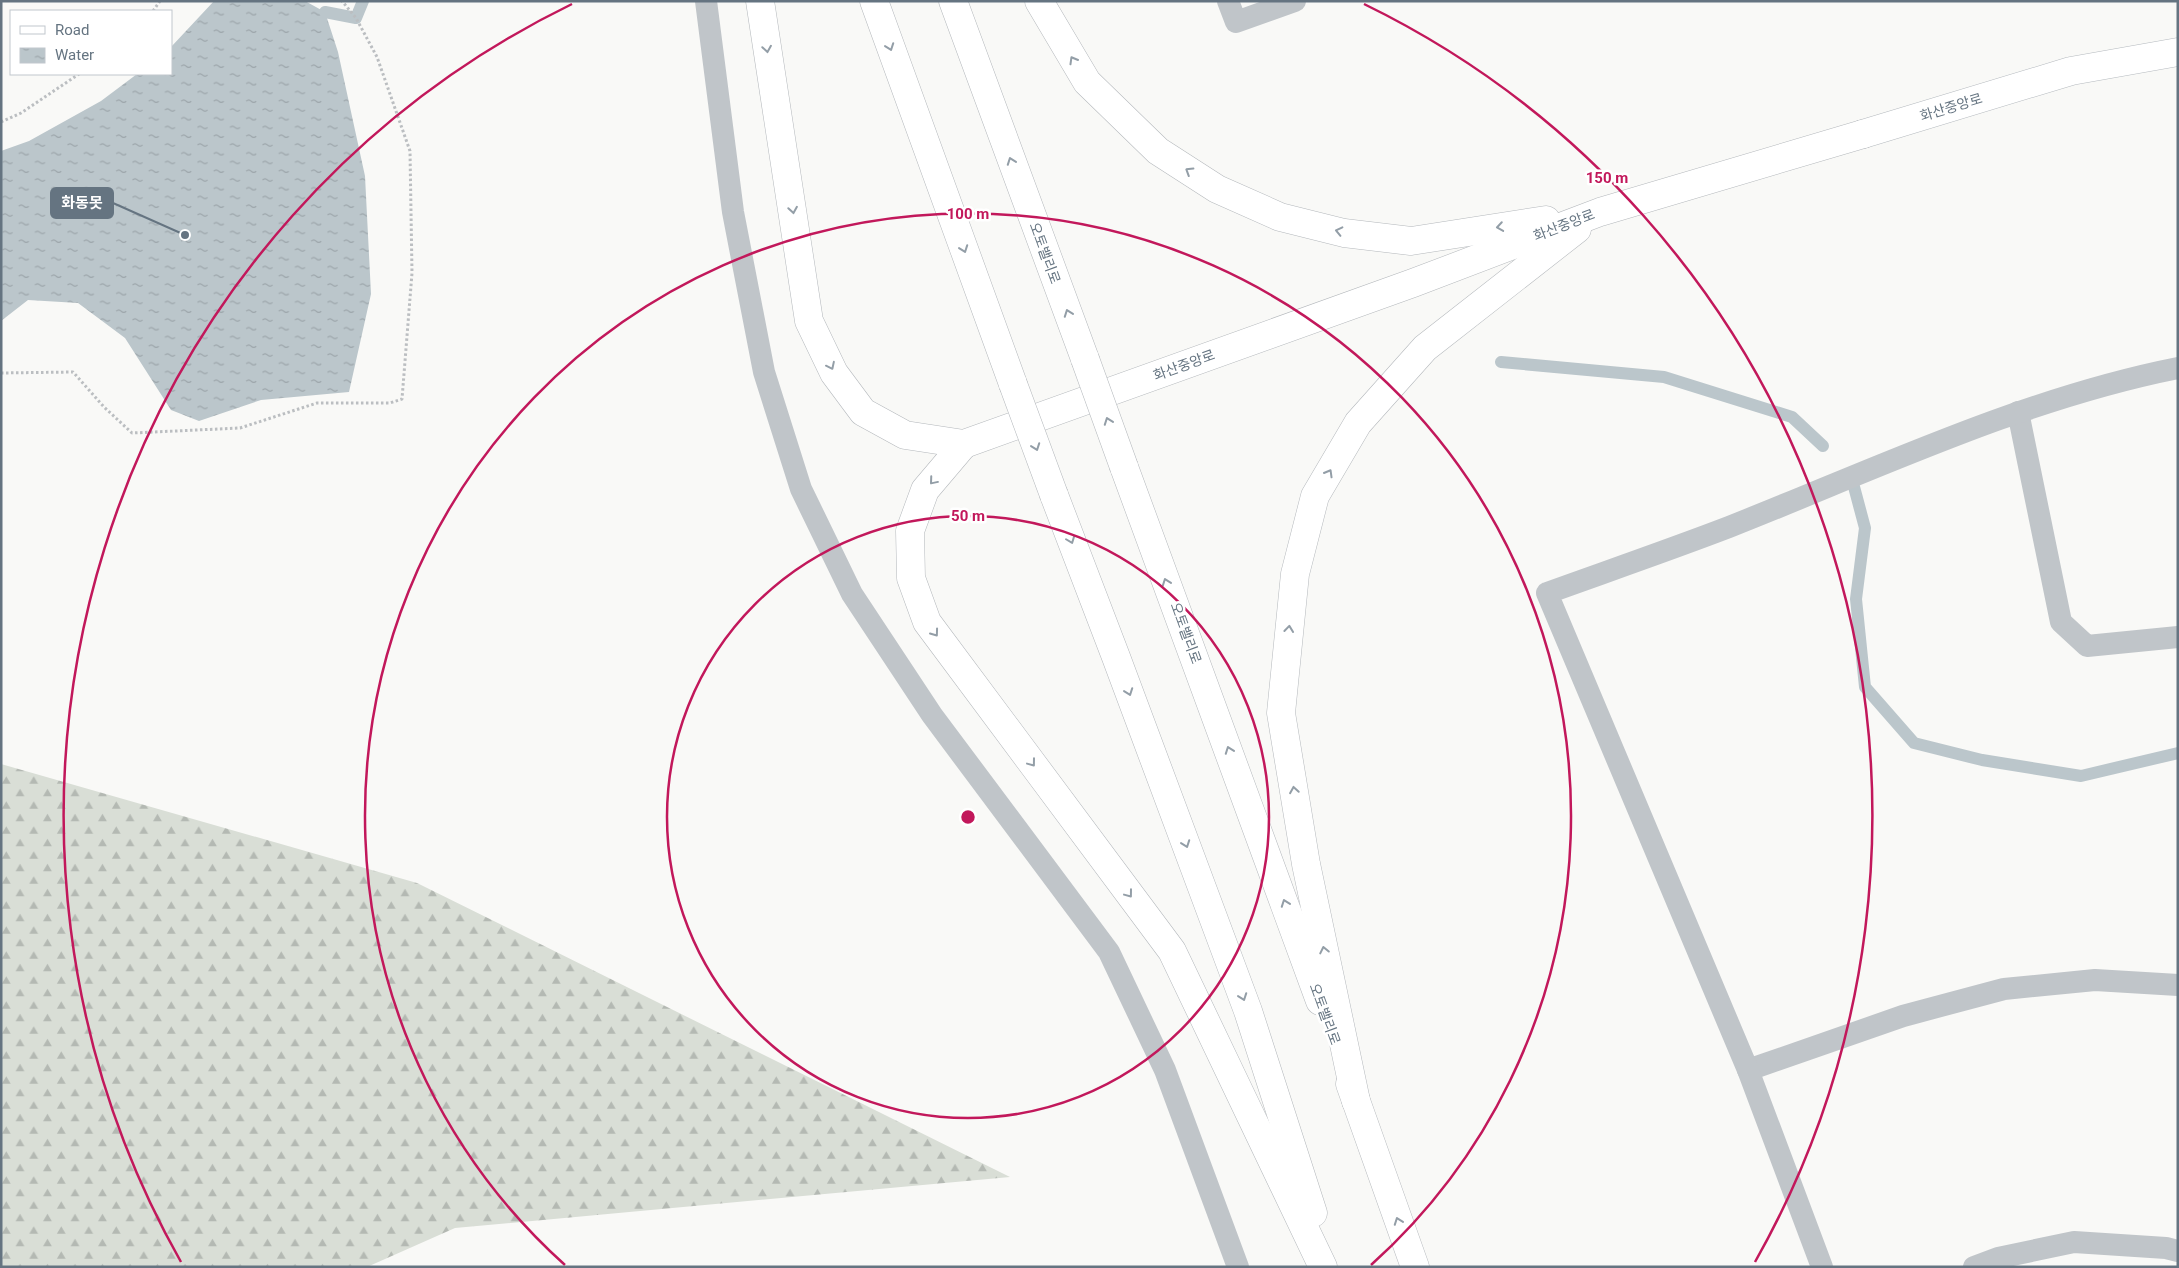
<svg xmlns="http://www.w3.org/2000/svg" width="2179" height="1268" viewBox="0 0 2179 1268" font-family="Roboto,'Noto Sans KR',sans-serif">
<defs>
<pattern id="forest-firs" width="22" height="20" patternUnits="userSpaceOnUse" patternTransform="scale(1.25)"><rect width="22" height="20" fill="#d9ded6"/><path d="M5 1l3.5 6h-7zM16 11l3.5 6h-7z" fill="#b4b9b3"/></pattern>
<pattern id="water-ripples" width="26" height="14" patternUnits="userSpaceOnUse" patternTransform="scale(1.25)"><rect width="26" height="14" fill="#bbc6cb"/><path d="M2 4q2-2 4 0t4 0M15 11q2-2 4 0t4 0" fill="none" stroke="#9ca5aa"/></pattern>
</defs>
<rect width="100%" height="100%" fill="#f9f9f7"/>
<path fill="url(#forest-firs)" d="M1,764L417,883L1010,1177L455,1228L367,1267H1Z"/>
<path fill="url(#water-ripples)" d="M214,1H305L325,12L338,52L365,176L371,294L349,392L261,400L199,421L171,410L125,338L78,303L28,300L1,321V151L29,141L101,101L137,74H171V47Z"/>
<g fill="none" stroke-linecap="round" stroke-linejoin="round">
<g stroke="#bbc6cb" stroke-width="12">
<path d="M325,12L356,18L363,1"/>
<path d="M1501,362L1664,377L1792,417L1823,446"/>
<path d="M1853,483L1865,528L1856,599L1865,687L1914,743L1982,760L2081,776L2178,753"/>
</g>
<defs>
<path id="secondary" d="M1863,134L2071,71L2178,52"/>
<g id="trunk">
<path d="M760,1L809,321L834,373L863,412L905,435L964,444L1413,283L1600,212L1863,134"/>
<path d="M874,1L1013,384"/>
<path d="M953,1L1085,359"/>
<path d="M1039,1L1087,82L1158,151L1217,189L1280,217L1344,233L1411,241L1546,220"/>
<path d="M964,444L925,490L910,531L911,578L927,622L1172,951L1323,1267"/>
<path d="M1124,467L1320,1001"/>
<path d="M1054,495L1116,657L1248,1011L1313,1213"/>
<path d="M1350,1084L1415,1267"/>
<path d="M1356,1101L1306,864L1281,713L1295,574L1315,496L1358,423L1425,348L1577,229"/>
</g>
</defs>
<use href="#secondary" stroke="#b5babf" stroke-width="29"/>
<use href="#trunk" stroke="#b4b8bc" stroke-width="29"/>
<g stroke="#bbbec1" stroke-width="3" stroke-dasharray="2.5 2.5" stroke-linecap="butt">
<path d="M153,11L160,1"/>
<path d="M1,122L21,113L79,74"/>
<path d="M1,373L73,372L104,407L132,433L240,428L317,403H390L402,399L412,273L410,151L377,57L356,18L342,1"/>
</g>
<g stroke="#c0c5c9" stroke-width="22">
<path d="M706,1L733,212L764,372L801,489L852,594L932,715L1109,952L1165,1070L1238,1267"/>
<path d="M1228,1L1236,22L1295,1"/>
<path d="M2018,412L2061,622L2087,646L2178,637"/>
<path d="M1748,1070L1903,1016L2004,989L2095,980L2178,985"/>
<path d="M1822,1267L1748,1070L1547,593C1608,571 1669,550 1729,527C1876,469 2022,399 2178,368"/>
<path d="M1974,1267L1998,1258L2074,1242L2166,1248L2178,1251"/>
</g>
<use href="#secondary" stroke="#fff" stroke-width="28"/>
<use href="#trunk" stroke="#fff" stroke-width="28"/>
<defs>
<g id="trunk-bridge">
<path d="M1085,359L1124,467"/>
<path d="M1013,384L1054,495"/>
</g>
</defs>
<use href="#trunk-bridge" stroke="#b4b8bc" stroke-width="29" stroke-linecap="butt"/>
<use href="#trunk-bridge" stroke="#fff" stroke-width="28"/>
</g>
<defs><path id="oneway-chevron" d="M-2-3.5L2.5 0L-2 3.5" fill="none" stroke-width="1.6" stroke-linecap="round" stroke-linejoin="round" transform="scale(1.25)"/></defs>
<g stroke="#939ea7">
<use href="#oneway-chevron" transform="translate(890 47) rotate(70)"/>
<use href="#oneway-chevron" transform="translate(767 49) rotate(81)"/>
<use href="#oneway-chevron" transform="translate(1073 60) rotate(-120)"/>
<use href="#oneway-chevron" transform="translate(1011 161) rotate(-110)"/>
<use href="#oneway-chevron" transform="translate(1189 171) rotate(-148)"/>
<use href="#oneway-chevron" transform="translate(793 210) rotate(81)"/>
<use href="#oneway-chevron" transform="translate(1500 227) rotate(171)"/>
<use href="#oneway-chevron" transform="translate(1339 231) rotate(-167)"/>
<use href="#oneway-chevron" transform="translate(964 249) rotate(70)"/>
<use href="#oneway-chevron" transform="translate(1068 313) rotate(-110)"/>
<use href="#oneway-chevron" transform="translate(831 366) rotate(64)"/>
<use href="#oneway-chevron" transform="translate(1108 421) rotate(-110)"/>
<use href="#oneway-chevron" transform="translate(1036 447) rotate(70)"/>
<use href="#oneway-chevron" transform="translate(1329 473) rotate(-60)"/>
<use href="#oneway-chevron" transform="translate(933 481) rotate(130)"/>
<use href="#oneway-chevron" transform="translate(1071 540) rotate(69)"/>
<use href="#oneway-chevron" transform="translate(1166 582) rotate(-110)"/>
<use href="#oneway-chevron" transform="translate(1289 629) rotate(-84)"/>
<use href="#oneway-chevron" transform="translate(935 633) rotate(54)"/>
<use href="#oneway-chevron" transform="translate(1129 692) rotate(70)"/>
<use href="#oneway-chevron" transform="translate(1229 750) rotate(-110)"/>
<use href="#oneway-chevron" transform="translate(1032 763) rotate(53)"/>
<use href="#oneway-chevron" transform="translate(1294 790) rotate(-99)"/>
<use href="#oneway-chevron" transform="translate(1186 844) rotate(70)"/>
<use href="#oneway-chevron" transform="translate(1129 894) rotate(53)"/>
<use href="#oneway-chevron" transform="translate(1285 903) rotate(-110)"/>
<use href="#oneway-chevron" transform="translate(1324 950) rotate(-102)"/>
<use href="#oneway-chevron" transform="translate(1243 997) rotate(70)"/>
<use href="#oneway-chevron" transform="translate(1398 1221) rotate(-110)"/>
</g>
<g fill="none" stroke="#c2185b" stroke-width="2.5">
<circle cx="968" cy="817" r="301"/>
<path d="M565 1265A603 603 0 1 1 1371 1265"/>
<path d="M181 1262A904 904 0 0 1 572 4M1364 4A904 904 0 0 1 1755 1262"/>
</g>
<g text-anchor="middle" stroke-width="5" stroke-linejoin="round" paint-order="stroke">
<g font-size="14" fill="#657481" stroke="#fff">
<text transform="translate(1951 107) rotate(-17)" y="5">화산중앙로</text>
<text transform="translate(1564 225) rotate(-21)" y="5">화산중앙로</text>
<text transform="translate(1045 253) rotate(70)" y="5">오토밸리로</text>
<text transform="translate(1184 365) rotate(-20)" y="5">화산중앙로</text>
<text transform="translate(1186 633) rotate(70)" y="5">오토밸리로</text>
<text transform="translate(1325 1014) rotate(70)" y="5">오토밸리로</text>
</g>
</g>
<circle cx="968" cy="817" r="8" fill="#c2185b" stroke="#fff" stroke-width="2.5"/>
<g font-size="15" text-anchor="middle" font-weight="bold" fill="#c2185b" stroke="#fff" stroke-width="5" stroke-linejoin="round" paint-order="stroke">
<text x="1607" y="183">150 m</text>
<text x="968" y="219">100 m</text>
<text x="968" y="521">50 m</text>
</g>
<path fill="none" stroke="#657481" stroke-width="2" d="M185 235L113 203"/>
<circle fill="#657481" stroke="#fff" stroke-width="2" cx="185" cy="235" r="5"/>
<rect fill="#657481" stroke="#657481" stroke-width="2" x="51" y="188" width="62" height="30" rx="5"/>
<g font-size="15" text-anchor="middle" font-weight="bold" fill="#fff">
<text x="82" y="208">화동못</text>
</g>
<rect width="2179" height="1268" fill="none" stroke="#657481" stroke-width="5"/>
<rect x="10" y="10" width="162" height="65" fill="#ffffff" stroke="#c1c7cd"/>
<rect x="20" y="26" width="25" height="8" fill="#ffffff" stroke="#c1c7cd"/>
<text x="55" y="35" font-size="15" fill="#657481">Road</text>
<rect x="20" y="48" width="25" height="15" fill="url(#water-ripples)" stroke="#c1c7cd"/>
<text x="55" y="60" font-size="15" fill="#657481">Water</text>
</svg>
